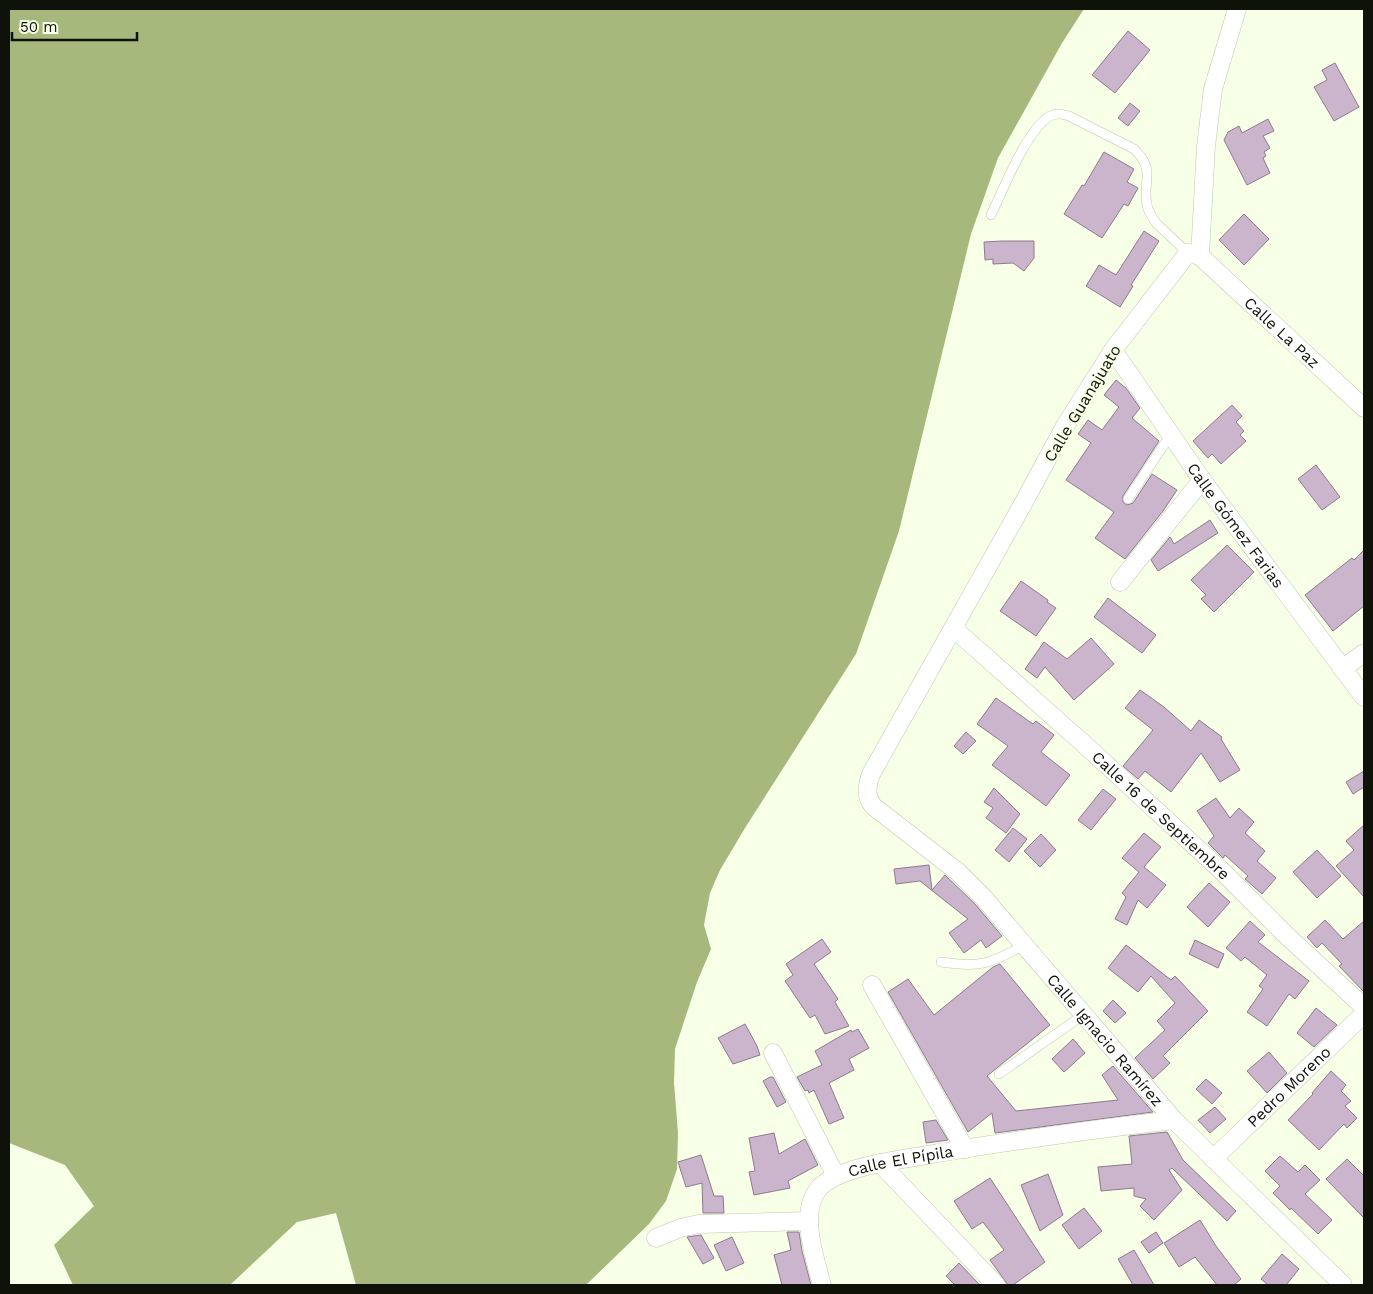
<svg xmlns="http://www.w3.org/2000/svg" width="1373" height="1294" viewBox="0 0 1373 1294" font-family="'Work Sans',sans-serif">
<rect width="100%" height="100%" fill="#f7ffe7"/>
<path fill="#a6b87b" d="M9,9H1084L1062,43L998,158L971,234L899,531L856,654L745,828L720,870L710,893L704,925L711,949L697,982L675,1049L674,1083L678,1133L677,1169L666,1201L649,1224L586,1285H356L336,1213L297,1222L230,1285H73L54,1245L94,1206L65,1165L9,1143Z"/>
<g fill="#cbb5cd" stroke="#8e7990">
<path d="M1128,31L1150,50L1115,93L1092,75Z"/>
<path d="M1335,63L1359,107L1334,121L1314,87L1327,80L1322,70Z"/>
<path d="M1130,103L1140,111L1128,126L1118,118Z"/>
<path d="M1268,119L1274,131L1263,136L1270,148L1264,152L1266,156L1263,158L1270,173L1247,185L1224,140L1228,132L1239,126L1242,133Z"/>
<path d="M1104,152L1134,169L1127,182L1138,188L1128,206L1124,204L1102,238L1064,214L1082,185L1084,186Z"/>
<path d="M1244,214L1269,239L1244,265L1219,240Z"/>
<path d="M1144,231L1159,241L1131,285L1133,286L1120,307L1086,286L1099,265L1116,275Z"/>
<path d="M1002,241H1034V258L1024,271L1013,263L993,264V259L985,260L984,242Z"/>
<path d="M1116,380L1126,388L1140,408L1132,418L1159,441L1123,496V502L1127,505L1133,503L1152,474L1177,490L1163,511L1125,559L1095,538L1114,512L1066,480L1091,443L1078,434L1088,420L1102,430L1119,407L1104,395Z"/>
<path d="M1232,405L1242,416L1236,422L1244,431L1240,435L1246,441L1221,464L1212,454L1208,458L1193,441Z"/>
<path d="M1316,465L1340,497L1322,510L1298,479Z"/>
<path d="M1210,520L1218,533L1158,571L1151,560L1170,537L1174,544Z"/>
<path d="M1227,545L1254,572L1214,612L1201,599L1206,595L1191,580Z"/>
<path d="M1364,550V606L1333,631L1305,595L1352,558L1354,560Z"/>
<path d="M1021,581L1048,600L1047,602L1056,608L1036,636L1000,611Z"/>
<path d="M1108,598L1156,635L1142,653L1094,617Z"/>
<path d="M1091,638L1114,664L1074,700L1045,667L1037,678L1025,669L1044,642L1067,659Z"/>
<path d="M1140,690L1164,707L1191,731L1199,720L1222,737L1221,739L1240,770L1220,782L1201,753L1171,792L1145,771L1138,779L1123,766L1153,730L1125,708Z"/>
<path d="M996,698L1033,724L1036,721L1054,735L1041,752L1070,775L1046,806L992,765L1008,746L977,724Z"/>
<path d="M966,732L976,741L963,754L954,746Z"/>
<path d="M1364,771V787L1353,794L1346,782Z"/>
<path d="M994,788L1020,814L1006,833L986,818L993,808L984,802Z"/>
<path d="M1103,789L1116,799L1091,830L1078,820Z"/>
<path d="M1216,798L1230,818L1239,808L1254,822L1245,833L1265,851L1257,861L1276,878L1262,894L1245,879L1248,876L1225,855L1223,858L1208,843L1214,836L1197,811Z"/>
<path d="M1364,825V897L1336,866L1354,850L1346,841Z"/>
<path d="M1013,828L1027,839L1009,862L995,850Z"/>
<path d="M1144,833L1161,847L1144,867L1166,885L1147,908L1138,900L1127,925L1115,919L1126,897L1122,893L1139,872L1122,858Z"/>
<path d="M1041,834L1056,850L1040,867L1024,851Z"/>
<path d="M1317,850L1341,876L1317,898L1293,872Z"/>
<path d="M929,865L932,890L945,875L975,904L1002,936L986,948L981,940L964,953L949,933L968,919L920,881L896,884L894,869Z"/>
<path d="M1209,883L1230,902L1208,927L1187,907Z"/>
<path d="M1325,920L1343,939L1364,921V992L1339,966L1342,964L1322,943L1317,948L1307,937Z"/>
<path d="M1250,921L1265,935L1258,942L1309,981L1295,999L1289,994L1267,1026L1247,1012L1263,989L1259,986L1267,975L1245,957L1241,961L1226,948Z"/>
<path d="M822,939L831,952L814,964L838,999L835,1002L849,1026L825,1034L815,1015L810,1018L785,981L793,975L786,964Z"/>
<path d="M1195,940L1224,954L1218,968L1189,954Z"/>
<path d="M1126,945L1171,980L1175,976L1208,1011L1163,1056L1170,1063L1153,1079L1135,1058L1165,1030L1157,1021L1175,1003L1151,976L1138,992L1108,968Z"/>
<path d="M1000,964L1050,1025L987,1076L1016,1111L1118,1100L1102,1075L1113,1066L1153,1112L995,1133L992,1113L968,1132L888,992L908,979L934,1015L993,967Z"/>
<path d="M1113,1000L1126,1013L1115,1023L1103,1011Z"/>
<path d="M1316,1008L1337,1025L1314,1047L1297,1033Z"/>
<path d="M745,1024L757,1046L760,1055L733,1064L718,1038Z"/>
<path d="M858,1029L869,1048L849,1059L854,1070L829,1083L844,1118L829,1124L814,1090L809,1093L808,1090L805,1091L797,1077L822,1065L815,1051L851,1030L852,1032Z"/>
<path d="M1073,1039L1085,1053L1064,1072L1052,1059Z"/>
<path d="M1269,1052L1287,1073L1267,1093L1247,1071Z"/>
<path d="M1331,1071L1346,1085L1341,1091L1351,1101L1345,1106L1357,1118L1347,1128L1344,1124L1319,1150L1288,1120L1313,1094L1312,1093Z"/>
<path d="M770,1077H773L786,1102L777,1107L763,1081Z"/>
<path d="M1206,1079L1222,1093L1212,1104L1196,1089Z"/>
<path d="M1215,1107L1226,1119L1210,1133L1198,1120Z"/>
<path d="M936,1120L948,1140L926,1143L923,1122Z"/>
<path d="M1167,1132L1183,1160L1236,1211L1227,1221L1172,1168L1169,1170L1182,1190L1154,1220L1140,1206L1146,1199L1134,1196V1188L1101,1191L1098,1167L1132,1164L1129,1136Z"/>
<path d="M774,1133L779,1154L805,1139L818,1165L788,1181L790,1188L754,1195L749,1172L755,1171L749,1138Z"/>
<path d="M701,1155L714,1196H723L724,1213H703L702,1183L686,1187L678,1162Z"/>
<path d="M1280,1156L1298,1172L1305,1165L1320,1180L1305,1194L1332,1220L1318,1234L1291,1208L1290,1210L1273,1193L1280,1186L1265,1171Z"/>
<path d="M1347,1159L1364,1176V1218L1326,1179Z"/>
<path d="M1048,1174L1063,1215L1040,1231L1021,1185Z"/>
<path d="M990,1178L1045,1262L1013,1285H1008L990,1260L1004,1250L983,1222L972,1229L954,1201Z"/>
<path d="M1084,1208L1102,1231L1079,1249L1062,1225Z"/>
<path d="M1200,1220L1216,1246L1241,1279L1234,1285H1217L1195,1257L1179,1267L1164,1243Z"/>
<path d="M787,1232H799L802,1251L811,1285H782L774,1255L791,1250Z"/>
<path d="M1156,1232L1163,1243L1149,1253L1141,1242Z"/>
<path d="M701,1235L714,1258L703,1264L687,1237Z"/>
<path d="M732,1237L744,1263L726,1271L714,1245Z"/>
<path d="M1134,1250L1154,1285H1133L1118,1259Z"/>
<path d="M1282,1254L1299,1269L1286,1285H1268L1261,1279Z"/>
<path d="M959,1263L980,1285H955L946,1276Z"/>
</g>
<g fill="none" stroke-linecap="round" stroke-linejoin="round">
<defs>
<g id="lane">
<path d="M991,215C1003,190 1027,129 1050,116C1057,113 1062,114 1069,116L1134,149C1158,171 1140,185 1148,209C1150,214 1153,219 1156,223L1188,253"/>
<path d="M1128,499L1171,434"/>
<path d="M941,962C979,968 991,964 1024,945"/>
<path d="M999,1074L1083,1015"/>
</g>
<g id="street">
<path id="s1" d="M1237,9L1213,89L1206,146L1200,256L1188,253L1113,350L1065,426L1024,502L871,774C867,786 865,795 873,806L958,872L983,897L1174,1120L1343,1285"/>
<path id="s2" d="M1200,256L1364,408"/>
<path id="s3" d="M1113,350L1202,480L1364,697"/>
<path d="M1120,582L1202,480"/>
<path id="s4" d="M953,628L1084,744L1223,872L1287,936L1364,1007"/>
<path d="M1342,669L1364,653"/>
<path d="M872,985L965,1149"/>
<path d="M773,1053L836,1176"/>
<path id="s5" d="M1213,1159L1364,1014"/>
<path d="M880,1163L996,1285"/>
<path d="M656,1238L680,1228L699,1224L808,1221"/>
<path id="s6" d="M822,1285C815,1259 798,1210 820,1187C842,1165 907,1159 938,1153C1017,1140 1095,1129 1174,1120"/>
</g>
</defs>
<use href="#lane" stroke="#bfc8ab" stroke-width="10"/>
<use href="#street" stroke="#bfc8ab" stroke-width="19"/>
<use href="#lane" stroke="#fff" stroke-width="9"/>
<use href="#street" stroke="#fff" stroke-width="18"/>
</g>
<g text-anchor="middle" stroke-width="4.5" stroke-linejoin="round" paint-order="stroke">
<g font-size="16" fill="#0f1208" stroke="#f7ffe7">
<text dy="6" stroke="none"><textPath href="#s2" startOffset="112">Calle La Paz</textPath></text>
<text transform="translate(1082 403) rotate(-59)" y="6">Calle Guanajuato</text>
<text dy="6" stroke="none"><textPath href="#s3" startOffset="214">Calle Gómez Farias</textPath></text>
<text dy="6" stroke="none"><textPath href="#s4" startOffset="280">Calle 16 de Septiembre</textPath></text>
<text dy="6" stroke="none"><textPath href="#s1" startOffset="1239">Calle Ignacio Ramírez</textPath></text>
<text dy="6" stroke="none"><textPath href="#s5" startOffset="105">Pedro Moreno</textPath></text>
<text dy="6" stroke="none"><textPath href="#s6" startOffset="188">Calle El Pípila</textPath></text>
</g>
</g>
<rect width="1373" height="1294" fill="none" stroke="#0f1208" stroke-width="20"/>
<path d="M12 32v8h125v-8" fill="none" stroke="#0f1208" stroke-width="2.5"/>
<text x="20" y="32" font-size="15" fill="#0f1208" stroke="#f7ffe7" stroke-width="4" paint-order="stroke">50 m</text>
</svg>
